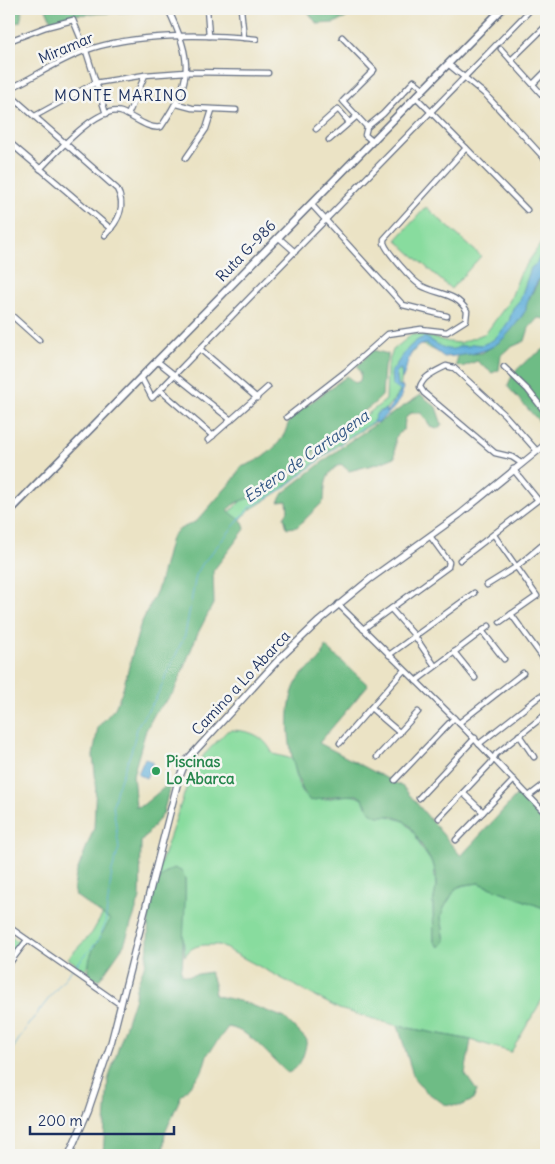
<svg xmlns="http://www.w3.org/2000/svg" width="555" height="1164" viewBox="0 0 555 1164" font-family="Delius,sans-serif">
<rect width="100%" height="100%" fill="#f6f6f2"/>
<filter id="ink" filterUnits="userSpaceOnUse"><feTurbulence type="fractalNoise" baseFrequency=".02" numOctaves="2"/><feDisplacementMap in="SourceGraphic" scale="10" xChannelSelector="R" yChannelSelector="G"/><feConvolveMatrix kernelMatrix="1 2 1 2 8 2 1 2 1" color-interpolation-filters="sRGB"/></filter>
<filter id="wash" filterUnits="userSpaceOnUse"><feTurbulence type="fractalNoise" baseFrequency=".0096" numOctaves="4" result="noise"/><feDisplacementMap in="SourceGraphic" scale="20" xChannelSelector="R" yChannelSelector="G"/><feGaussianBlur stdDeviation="1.12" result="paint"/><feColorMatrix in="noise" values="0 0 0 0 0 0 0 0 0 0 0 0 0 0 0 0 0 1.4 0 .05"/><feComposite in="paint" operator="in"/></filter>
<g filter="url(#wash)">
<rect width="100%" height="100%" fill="#ebe3c5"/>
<g fill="#88dc9e" stroke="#52867e">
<path d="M426,207L481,256L451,289L396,240Z"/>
<path d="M546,236V262L514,320L504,332L492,343L462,352L442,354L423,345L418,346L403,364L400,392L374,423L338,444L281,490L248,511L202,566L161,654L138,712L129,790L121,911L113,930L84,971L68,958L92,933L109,903V752L115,723L134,668L212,529L242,500L264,494L297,473L316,453L386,400L387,368L393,350L411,335L420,334L449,342L460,343L486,333L510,300L520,274Z"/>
<path d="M232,730C252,731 264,736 273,754L293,759L298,783L305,796C311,797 320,800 326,799C339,797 350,792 363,799L366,806L385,815L404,821L414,832L421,847L434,866L436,888L433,904L434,942L439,947L445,941L441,917L444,908L456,888L464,885L479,883L546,909V993L511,1052L471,1040L398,1026L339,1009L219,945C205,945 193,943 185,956C181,931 186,903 185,877L167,871L152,889L191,774L196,763L227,731Z"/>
<path d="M9,935L19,942L9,953Z"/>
</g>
<g fill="#6ebc85" stroke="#447672">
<path d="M9,9H23L20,22L9,24Z"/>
<path d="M46,9H151L144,11L72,15L52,23Z"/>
<path d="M306,9H349V10L346,18L334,23L317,24Z"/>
<path d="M546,263V319L538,318L529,328L525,341L509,348L501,355L499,370L492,373L477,361L462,367L456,365L458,355L482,353L502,340L523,315L526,304L542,275L540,273Z"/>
<path d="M546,348V429L508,387C511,369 532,357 546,348Z"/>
<path d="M373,350L388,354V359L384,367L382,396C369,410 353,417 339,429C315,450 292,474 265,491C252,499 239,498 227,510L243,522L245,529L213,571L214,602L197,635L174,692L155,713L146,730L133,775L136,807L143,805L171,782L163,814L141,842L140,898L124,945L100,979L91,980C82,958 100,939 110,920L76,896L74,888L76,874L94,828L96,782L93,756L98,727L115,708L122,692L140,626L158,588L171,538L178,530L197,521L234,479L241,467C257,462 273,452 282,438C287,431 287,423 292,416L347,376L355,383L360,381L361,374L357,366Z"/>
<path d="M421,395L436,407L442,425L437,429L431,427L421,413H410L405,419L404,429L395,438V457L380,463L349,471L341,464C325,472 325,484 324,501L297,527L287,528L284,517L288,511L287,501L278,502L283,493L347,443Z"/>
<path d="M325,646L368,685L319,743L403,787L461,856L519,793L546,822V909L479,883L464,885L456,888L444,908L441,917L445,941L440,947L434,942L433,904L436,888V873L434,866L410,826L404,821L393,816H377L370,812L363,799L357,795L334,796L310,801C290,778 280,707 298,680C308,664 321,668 325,646Z"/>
<path d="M174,868L181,871L185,877C186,899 184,920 183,942C183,953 183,962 181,973L187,976L210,972L215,987L214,995L243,1002L285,1018L307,1040C304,1054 302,1067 288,1073C269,1058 254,1032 228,1027L207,1055L202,1072L181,1096L165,1133L163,1155H103L108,1080L135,997C135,984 143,973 146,960C153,929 138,885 174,868Z"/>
<path d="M398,1026L471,1040L465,1074L477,1091L473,1100L460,1106L444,1104L424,1090L414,1078Z"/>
</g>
<g fill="#60afda" stroke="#3e6f9c">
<path d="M546,245V263L540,273L542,274C537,282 525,302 526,310C499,350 489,353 444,357L427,344C406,346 409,366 402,379L401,369L396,371L398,385L403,387C403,402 388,414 377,423L373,422L377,413L386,409V413L401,391L392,385L391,372C401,359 408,343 424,337C436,341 447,356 460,346H470L472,344L482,345L493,340L501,332L509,321L513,308L520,300L531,268L536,264Z"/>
<path d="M145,758L153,762L146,778L138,774Z"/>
</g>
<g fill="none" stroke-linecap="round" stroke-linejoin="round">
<path stroke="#60afda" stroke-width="1" d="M9,1055L28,1025L69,973L98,941L105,924L112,871L119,848L113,805L117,789L131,752L138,725L156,698L185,635L196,575L203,563L249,508L283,489L357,431L373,422"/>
</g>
</g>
<g filter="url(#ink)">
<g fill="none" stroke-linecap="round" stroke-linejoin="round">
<defs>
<g id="street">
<path d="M207,9L209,36"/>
<path d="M241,9L244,38"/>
<path d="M342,37L374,70L343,101L367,127L365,135L372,141"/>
<path d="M9,41L46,27L73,20L86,51L106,114"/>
<path d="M501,49L546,99"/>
<path d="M511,60L546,26"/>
<path d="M448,64L486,95L546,160"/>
<path d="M533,84L546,71"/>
<path d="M9,89C34,77 58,61 84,51C134,33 204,34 256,39"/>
<path d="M9,94L117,189C127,207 118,222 105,235"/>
<path d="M416,97L527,210"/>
<path d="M177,104L192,108L236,110"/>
<path d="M128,115L145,75"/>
<path d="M35,116L95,83L145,75L186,72L268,73"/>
<path d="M367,127L383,114L414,81L424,89"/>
<path d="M316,129L338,109L349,122"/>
<path d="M329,140L357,116"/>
<path d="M9,142L111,229"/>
<path d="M186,158L206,129L212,110"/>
<path d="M40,169C55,154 97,105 121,112C133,116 148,130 161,127C193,79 193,62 168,9"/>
<path d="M311,204L403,305L447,316"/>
<path d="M278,237L295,252"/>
<path d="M9,313L39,340"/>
<path d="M200,349L257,398"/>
<path d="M157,361L231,420"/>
<path d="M504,367L528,390L546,413"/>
<path d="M141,377L152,398L531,9"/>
<path d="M160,390L213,436"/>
<path d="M287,417L345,372L388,334L421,329L447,332L466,320L467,311C456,292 437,295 420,285C412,280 387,252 384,243V239L466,148"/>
<path d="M208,440L268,387"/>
<path d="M521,463L512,457L495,453L424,393L420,387C423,376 437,371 446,366L454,368L504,414L537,451"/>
<path d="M494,535L537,596L500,622"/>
<path d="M460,560L538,500L513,469"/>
<path d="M487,585L516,567L546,542"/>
<path d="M338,604L459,723L546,814"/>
<path d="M391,609L414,635L435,666"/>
<path d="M511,614L546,662"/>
<path d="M363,629L448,567L449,562L430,536"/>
<path d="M482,631L504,659"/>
<path d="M454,652L475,678"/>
<path d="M389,655L474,593"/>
<path d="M416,681L489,626"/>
<path d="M371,708L400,733"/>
<path d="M459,723L523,673"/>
<path d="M519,735L534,757"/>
<path d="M340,743L404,670"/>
<path d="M479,744L540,696"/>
<path d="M377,757L418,712"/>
<path d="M395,780L454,718"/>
<path d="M463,793L483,812"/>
<path d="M529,796L546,783"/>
<path d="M419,798L475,738"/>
<path d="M439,818L491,763L496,754L545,715"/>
<path d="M456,840L514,780"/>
<path d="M9,927L121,1005"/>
<path d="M9,964L27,940"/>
</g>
<path id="secondary" d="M69,1155L88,1111L111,1043L178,781L186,761L279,659L319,621L370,579L459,515L546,444"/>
<path id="primary" d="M9,512L502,9"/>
</defs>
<use href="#street" stroke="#646e82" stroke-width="7"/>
<use href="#secondary" stroke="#646e82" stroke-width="8"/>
<use href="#primary" stroke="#646e82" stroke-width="9"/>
<use href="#street" stroke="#fff" stroke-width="4.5"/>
<use href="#secondary" stroke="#fff" stroke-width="5.5"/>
<use href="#primary" stroke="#fff" stroke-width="6"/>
</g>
</g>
<circle fill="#2e9e5b" stroke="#f6f6f2" stroke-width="2" cx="156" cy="771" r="5"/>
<g text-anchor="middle" stroke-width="5" stroke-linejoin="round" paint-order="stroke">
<g font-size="15" fill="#1b2f5e" stroke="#f6f6f2">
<text transform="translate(66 48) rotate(-23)" y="5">Miramar</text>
<text transform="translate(246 251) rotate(-46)" y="5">Ruta G-986</text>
<text transform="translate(241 683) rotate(-47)" y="5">Camino a Lo Abarca</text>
</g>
<g font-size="15" font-weight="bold" fill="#27864d" stroke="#f6f6f2" text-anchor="start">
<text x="166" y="767">Piscinas<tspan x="166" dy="17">Lo Abarca</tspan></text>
</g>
<g font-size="16" letter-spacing="1" fill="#1b2f5e" stroke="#f6f6f2">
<text x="121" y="101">MONTE MARINO</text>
</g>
<g font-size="16" font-style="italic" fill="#305583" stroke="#f6f6f2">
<text transform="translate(306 456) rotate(-35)" y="6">Estero de Cartagena</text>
</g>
</g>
<rect width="555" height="1164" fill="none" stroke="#f6f6f2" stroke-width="30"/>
<path d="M30 1126v8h144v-8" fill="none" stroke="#1b2f5e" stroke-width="2.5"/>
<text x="38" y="1126" font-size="15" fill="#1b2f5e" stroke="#f6f6f2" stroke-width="4" paint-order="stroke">200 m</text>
</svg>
